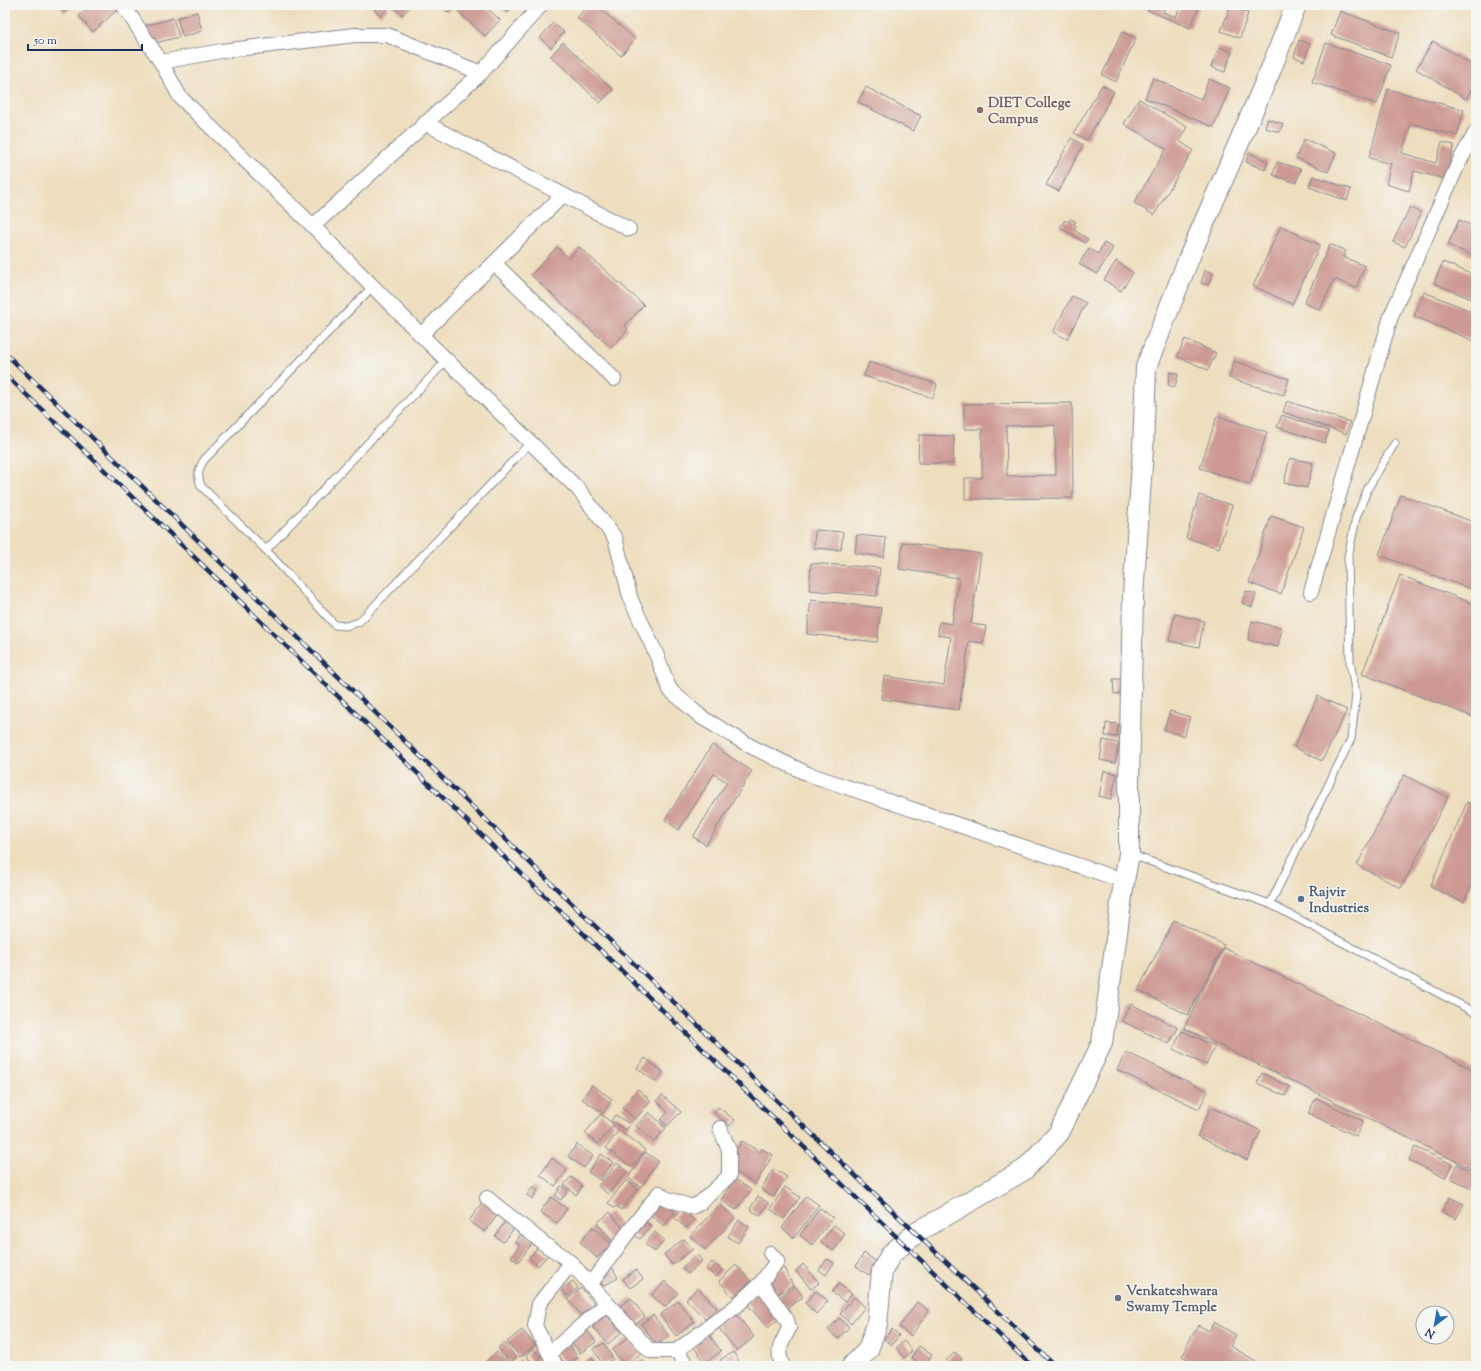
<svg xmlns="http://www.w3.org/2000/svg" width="1481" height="1371" viewBox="0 0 1481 1371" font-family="'Sorts Mill Goudy',serif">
<rect width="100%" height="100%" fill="#f6f6f2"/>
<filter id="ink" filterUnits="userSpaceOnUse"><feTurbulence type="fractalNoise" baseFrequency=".025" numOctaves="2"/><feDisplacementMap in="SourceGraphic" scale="8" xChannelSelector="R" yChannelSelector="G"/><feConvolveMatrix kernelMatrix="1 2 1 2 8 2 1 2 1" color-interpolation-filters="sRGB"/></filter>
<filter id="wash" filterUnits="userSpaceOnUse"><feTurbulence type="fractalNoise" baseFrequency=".012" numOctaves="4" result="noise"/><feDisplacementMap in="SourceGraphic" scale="16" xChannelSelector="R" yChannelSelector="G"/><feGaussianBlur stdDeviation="0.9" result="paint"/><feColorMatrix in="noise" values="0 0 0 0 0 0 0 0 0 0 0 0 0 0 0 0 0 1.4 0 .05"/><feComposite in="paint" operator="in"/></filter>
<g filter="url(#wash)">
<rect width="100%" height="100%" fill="#eedebe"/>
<g id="blocks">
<g fill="#cd9a93" fill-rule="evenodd">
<path d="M59,5H76L64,13Z"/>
<path d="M92,5H114L118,9L93,32L79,16Z"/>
<path d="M374,5H385L388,9L380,16L372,7Z"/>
<path d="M392,5H412L402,15Z"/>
<path d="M440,5H455L448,13Z"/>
<path d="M462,5H484L500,20L485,36L457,10Z"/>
<path d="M497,5H514L507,13Z"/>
<path d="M588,5H596L635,39L621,56L577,18Z"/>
<path d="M617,5H629L623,11Z"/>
<path d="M1149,5H1166L1163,12L1176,17L1181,5H1200L1190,28L1147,10Z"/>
<path d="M1230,7L1248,13L1240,38L1221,31Z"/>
<path d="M1340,11L1400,33L1391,57L1331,35Z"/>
<path d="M197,12L202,31L183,37L177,18Z"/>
<path d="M173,18L179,37L151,44L145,26Z"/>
<path d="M553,23L564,32L551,48L540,38Z"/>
<path d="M1122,32L1136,38L1116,82L1102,75Z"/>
<path d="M1299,40L1310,44L1304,61L1294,57Z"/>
<path d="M1433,41L1476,67V82L1466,99L1416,69Z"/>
<path d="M563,42L613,90L600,103L551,56Z"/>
<path d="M1326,43L1391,65L1377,104L1312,82Z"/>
<path d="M1219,47L1232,52L1225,72L1211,67Z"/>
<path d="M1153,78L1201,99L1209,79L1230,88L1213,127L1145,98Z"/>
<path d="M1102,85L1114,92L1087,140L1074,133Z"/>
<path d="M866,87L921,116L913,131L858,102Z"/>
<path d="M1388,89L1464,110L1457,136L1411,123L1402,153L1436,163L1442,142L1454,145L1445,179L1414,171L1409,191L1386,184L1391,164L1369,158Z"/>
<path d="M1139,99L1187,127L1179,141L1193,150L1154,215L1134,203L1166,149L1124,124Z"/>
<path d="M1268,119L1283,124L1280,132L1265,128Z"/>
<path d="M1071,138L1083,145L1059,191L1046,185Z"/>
<path d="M1304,139L1336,153L1328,172L1296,158Z"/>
<path d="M1249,153L1268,161L1265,170L1246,162Z"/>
<path d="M1277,162L1301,169L1296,183L1273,175Z"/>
<path d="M1313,176L1351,189L1347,201L1309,187Z"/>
<path d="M1410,207L1421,213L1405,247L1393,242Z"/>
<path d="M1071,219L1076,222L1074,224L1076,226L1074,230L1088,239L1085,243L1060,227L1065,220L1068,222Z"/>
<path d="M1459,220L1476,227V257L1448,245Z"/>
<path d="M1281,226L1320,245L1292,304L1253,286Z"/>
<path d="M1104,243L1113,248L1097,274L1079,264L1089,248L1098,254Z"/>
<path d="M1330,244L1346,251L1343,257L1365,266L1356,288L1334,279L1320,310L1304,303Z"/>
<path d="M557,247L569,258L579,247L644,305L625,325L628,329L611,348L531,275Z"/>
<path d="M1116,261L1133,273L1121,291L1104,280Z"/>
<path d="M1443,262L1476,276V301L1434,283Z"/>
<path d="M1205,270L1213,273L1208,285L1201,283Z"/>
<path d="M1424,292L1476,313V342L1414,316Z"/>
<path d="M1072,296L1086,303L1067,339L1053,332Z"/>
<path d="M1185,339L1216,353L1208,370L1177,356Z"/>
<path d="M1234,361L1289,379L1284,395L1229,378Z"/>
<path d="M869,362L937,384L933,398L864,376Z"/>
<path d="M1170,372L1178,374L1175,387L1168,385Z"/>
<path d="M1287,401L1350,422L1346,434L1283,412Z"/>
<path d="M1072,403L1073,498L965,499V478H982V429H964V404ZM1055,425L1056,475L1007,476L1006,426Z"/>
<path d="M1282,415L1329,431L1325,443L1277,427Z"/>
<path d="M1217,416L1267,432L1250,484L1200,468Z"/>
<path d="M919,435L954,436L953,464L918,463Z"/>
<path d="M1290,458L1313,463L1307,488L1284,483Z"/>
<path d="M1199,495L1232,505L1219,548L1186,538Z"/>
<path d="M1401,495L1476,523V591L1379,555Z"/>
<path d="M1271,516L1304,527L1281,594L1249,583Z"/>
<path d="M815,530L843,532L841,550L814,548Z"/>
<path d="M857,535L886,538L884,557L855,553Z"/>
<path d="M903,542L981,554L971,624L986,626L983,643L969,641L959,710L881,699L884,676L944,685L951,637L938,635L939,622L952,624L959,578L899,569Z"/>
<path d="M811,563L880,568L877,596L809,590Z"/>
<path d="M1400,575L1476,605V718L1362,674Z"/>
<path d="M1246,591L1256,594L1252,607L1242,603Z"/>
<path d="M811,600L881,608L877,642L807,634Z"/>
<path d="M1175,614L1204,621L1199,647L1169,641Z"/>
<path d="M1252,621L1282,628L1278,647L1248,640Z"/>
<path d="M1113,679H1123V694H1114Z"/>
<path d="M1318,696L1347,710L1322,761L1294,747Z"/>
<path d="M1170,711L1190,717L1184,736L1164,730Z"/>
<path d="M1106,723L1118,724L1117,737L1105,736Z"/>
<path d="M1103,740L1119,743L1115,763L1100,760Z"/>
<path d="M712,745L752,771L706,845L693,837L727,782L714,774L679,830L665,820Z"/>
<path d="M1104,771L1117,774L1111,799L1099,796Z"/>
<path d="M1404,775L1448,797L1401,888L1357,865Z"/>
<path d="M1467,802L1476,806V875L1464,902L1430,887Z"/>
<path d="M1174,920L1224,945L1188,1015L1138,990Z"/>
<path d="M1224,948L1476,1071V1171L1184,1028Z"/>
<path d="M1131,1004L1178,1028L1169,1044L1122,1021Z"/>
<path d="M1182,1031L1215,1046L1206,1065L1173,1049Z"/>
<path d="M1126,1052L1208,1091L1199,1109L1117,1070Z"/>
<path d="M645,1058L663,1072L656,1082L637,1068Z"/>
<path d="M1262,1073L1290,1087L1285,1096L1257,1083Z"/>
<path d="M592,1085L612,1099L603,1113L582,1099Z"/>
<path d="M638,1089L651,1101L635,1119L622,1108Z"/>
<path d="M662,1095L681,1112L667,1126L661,1120L668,1112L657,1101Z"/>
<path d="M1316,1098L1363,1121L1356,1136L1308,1113Z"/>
<path d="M718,1107L735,1120L730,1126L714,1113Z"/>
<path d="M1211,1107L1261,1131L1247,1160L1197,1136Z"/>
<path d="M649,1112L666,1128L654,1142L636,1126Z"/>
<path d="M601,1114L614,1125L598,1144L585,1133Z"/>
<path d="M615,1115L630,1124L626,1130L611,1121Z"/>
<path d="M619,1130L645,1150L632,1167L606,1148Z"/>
<path d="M742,1141L760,1152L762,1149L773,1155L755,1184L726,1166Z"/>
<path d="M577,1144L593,1156L584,1168L568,1156Z"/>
<path d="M1415,1147L1452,1164L1445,1178L1409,1160Z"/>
<path d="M645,1152L658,1161L641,1187L628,1178Z"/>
<path d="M601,1154L613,1162L600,1180L588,1172Z"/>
<path d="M552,1158L567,1170L555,1186L540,1175Z"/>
<path d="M617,1163L627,1171L608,1194L598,1186Z"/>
<path d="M1457,1164L1476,1173V1191L1450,1179Z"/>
<path d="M774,1169L787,1177L773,1197L761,1189Z"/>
<path d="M571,1177L582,1186L576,1195L564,1185Z"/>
<path d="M735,1179L751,1190L736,1210L721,1200Z"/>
<path d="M626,1180L638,1189L621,1210L616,1206L614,1208L608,1203Z"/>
<path d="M533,1186L538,1190L532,1199L527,1195Z"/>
<path d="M561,1186L568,1191L561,1200L555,1196Z"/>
<path d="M785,1187L800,1197L784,1219L770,1209Z"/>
<path d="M656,1196L675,1212L664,1226L644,1210Z"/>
<path d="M758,1196L768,1203L760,1216L750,1209Z"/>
<path d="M806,1196L819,1205L794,1238L782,1228Z"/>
<path d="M551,1197L567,1209L557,1223L540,1212Z"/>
<path d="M1449,1197L1464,1204L1456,1219L1442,1212Z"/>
<path d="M483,1201L499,1213L485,1232L469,1221Z"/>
<path d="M720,1204L735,1218L705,1250L690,1236Z"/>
<path d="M820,1208L833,1218L812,1245L800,1235Z"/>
<path d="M682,1209L694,1220L686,1228L674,1217Z"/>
<path d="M610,1212L625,1231L612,1242L597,1223Z"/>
<path d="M639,1216L651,1226L640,1239L628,1229Z"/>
<path d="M507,1219L516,1226L503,1242L495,1236Z"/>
<path d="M739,1220L749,1227L738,1243L728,1237Z"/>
<path d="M834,1225L845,1234L833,1251L821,1242Z"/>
<path d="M593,1227L611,1244L597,1258L580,1242Z"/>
<path d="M655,1232L664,1240L655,1252L645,1244Z"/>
<path d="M522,1233L534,1241L518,1262L511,1257L520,1245L515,1242Z"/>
<path d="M684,1239L693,1249L672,1265L664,1254Z"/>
<path d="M538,1247L548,1255L538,1266L529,1258Z"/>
<path d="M864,1253L877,1262L869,1275L856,1266Z"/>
<path d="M697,1254L702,1261L688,1274L682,1268Z"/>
<path d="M827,1259L834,1263L826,1275L819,1270Z"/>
<path d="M712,1262L722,1270L716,1277L706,1269Z"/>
<path d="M803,1264L819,1283L811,1289L796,1271Z"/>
<path d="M611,1265L618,1278L603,1286L596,1272Z"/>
<path d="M736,1265L751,1281L733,1297L719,1281Z"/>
<path d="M784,1268L793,1285L778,1294L768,1277Z"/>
<path d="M636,1270L643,1279L630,1288L623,1279Z"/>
<path d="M573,1281L578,1288L567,1296L562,1289Z"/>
<path d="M665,1281L678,1293L665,1307L652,1295Z"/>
<path d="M839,1284L852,1294L845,1302L832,1292Z"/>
<path d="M795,1286L803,1297L786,1309L778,1298Z"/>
<path d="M581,1288L595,1304L581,1315L568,1299Z"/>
<path d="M698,1288L717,1308L705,1319L686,1299Z"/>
<path d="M816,1291L828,1301L816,1314L805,1303Z"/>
<path d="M760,1292L781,1317L768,1328L746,1303Z"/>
<path d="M854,1297L865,1307L851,1324L840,1314Z"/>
<path d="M631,1298L645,1317L632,1327L617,1308Z"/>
<path d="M678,1301L694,1322L676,1336L660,1315Z"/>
<path d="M917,1302L929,1311L911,1336L899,1327Z"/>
<path d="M735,1312L754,1337L737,1351L717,1326Z"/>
<path d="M606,1315L622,1332L608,1344L593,1327Z"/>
<path d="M653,1315L669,1336L657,1345L641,1324Z"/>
<path d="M839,1318L849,1327L838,1339L828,1330Z"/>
<path d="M1214,1322L1236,1335L1230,1346L1256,1361L1253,1366H1199L1182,1356L1187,1348L1186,1347L1198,1325L1209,1331Z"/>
<path d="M582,1323L596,1342L580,1353L566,1335Z"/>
<path d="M704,1328L721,1351L705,1363L688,1339Z"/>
<path d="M892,1329L899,1335L892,1345L884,1339Z"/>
<path d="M522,1330L535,1345L520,1357L507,1342Z"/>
<path d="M629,1337L642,1353L624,1366L612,1350Z"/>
<path d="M566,1338L578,1358L565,1365L553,1346Z"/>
<path d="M904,1341L912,1351L904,1358L896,1348Z"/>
<path d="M504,1342L516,1358L510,1363L498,1348Z"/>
<path d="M604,1343L613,1359L603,1365L593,1349Z"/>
<path d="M919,1346L932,1355L924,1366L911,1357Z"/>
<path d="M532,1349L541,1357L534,1364L526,1356Z"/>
<path d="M497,1352L510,1366H489L485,1362Z"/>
<path d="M733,1352L742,1366H724L720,1360Z"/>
<path d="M955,1352L962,1359L955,1366H949L945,1362Z"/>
<path d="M592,1357L597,1366H588L586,1361Z"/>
<path d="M523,1360L530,1366H518Z"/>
<path d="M642,1360L647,1366H635Z"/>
<path d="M908,1361L915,1366H904Z"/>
</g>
</g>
</g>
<g filter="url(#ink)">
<use href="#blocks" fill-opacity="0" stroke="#84868e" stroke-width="1"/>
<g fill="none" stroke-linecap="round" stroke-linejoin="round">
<defs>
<g id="lane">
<path d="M447,360L266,550L335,625L346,626L359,622L531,442"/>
<path d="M266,550L201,486C197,475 198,470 204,460L373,286"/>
<path d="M1129,854L1270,904L1351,739L1356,695L1350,662L1348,557L1356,518L1368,488L1395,443"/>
<path d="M1270,904L1476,1013"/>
</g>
<g id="street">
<path d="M123,5L161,62L180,97L313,226"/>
<path d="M161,62L221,51L355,35H387L481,73L541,5"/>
<path d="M481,73L313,226L421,335L579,490L615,538L631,600L657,656L670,690L701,717L752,747L808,774L1124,881"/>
<path d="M425,123L629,229"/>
<path d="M494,263L614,379"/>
<path d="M421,335L563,195"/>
<path d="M1311,592L1391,316L1459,162L1476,132"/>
<path d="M487,1198L547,1246L560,1254L571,1263L650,1351H676L735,1307L761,1283"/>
<path d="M770,1253L777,1261L761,1283L787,1320L789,1328C782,1344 775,1349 783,1366"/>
<path d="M590,1285L627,1234L659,1193L665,1198L692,1207L700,1203L729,1176V1150L720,1128"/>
<path d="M676,1351L688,1366"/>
<path d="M550,1353L606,1304"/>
<path d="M556,1366L535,1326L539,1304L571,1263"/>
</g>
<path id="secondary" d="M852,1366L868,1350L877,1324L882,1271L891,1254L916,1233L1024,1170L1059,1133L1102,1043L1124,881L1129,854V783L1133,596L1143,450L1146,367L1191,253L1271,69L1296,5"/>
</defs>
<use href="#lane" stroke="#84868e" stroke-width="9"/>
<use href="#street" stroke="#84868e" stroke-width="16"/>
<use href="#secondary" stroke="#84868e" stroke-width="22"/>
<use href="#lane" stroke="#fff" stroke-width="7"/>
<use href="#street" stroke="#fff" stroke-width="14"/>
<use href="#secondary" stroke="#fff" stroke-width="20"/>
<defs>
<g id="rail">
<path d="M5,353L659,988L1055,1366"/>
<path d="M5,374L903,1243L1032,1366"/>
</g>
</defs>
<use href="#rail" stroke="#1b2f5e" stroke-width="4.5"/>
<use href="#rail" stroke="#f6f6f2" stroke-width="3" stroke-dasharray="9" stroke-linecap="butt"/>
</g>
</g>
<circle fill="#8d6e63" stroke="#f6f6f2" stroke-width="1.5" cx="980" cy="110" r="4"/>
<circle fill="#5c6f8a" stroke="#f6f6f2" stroke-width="1.5" cx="1301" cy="899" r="4"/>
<circle fill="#6b7280" stroke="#f6f6f2" stroke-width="1.5" cx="1118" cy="1298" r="4"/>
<g text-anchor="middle" stroke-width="3" stroke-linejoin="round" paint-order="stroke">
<g font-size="14" font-weight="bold" fill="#785e54" stroke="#f6f6f2" text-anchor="start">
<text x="988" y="107">DIET College<tspan x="988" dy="16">Campus</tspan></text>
</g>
<g font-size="14" font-weight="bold" fill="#4e5e75" stroke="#f6f6f2" text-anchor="start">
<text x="1309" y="896">Rajvir<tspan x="1309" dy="16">Industries</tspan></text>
</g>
<g font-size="14" font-weight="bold" fill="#5b616d" stroke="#f6f6f2" text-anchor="start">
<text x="1126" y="1295">Venkateshwara<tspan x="1126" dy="16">Swamy Temple</tspan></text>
</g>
</g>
<rect width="1481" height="1371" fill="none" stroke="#f6f6f2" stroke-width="20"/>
<g transform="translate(1435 1325) rotate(211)"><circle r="19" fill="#f6f6f2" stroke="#9ea6b7"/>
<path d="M0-3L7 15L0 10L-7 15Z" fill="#1f6fb2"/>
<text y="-6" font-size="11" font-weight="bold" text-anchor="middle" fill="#1b2f5e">N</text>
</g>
<path d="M28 44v6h114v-6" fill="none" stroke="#1b2f5e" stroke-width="2"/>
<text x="34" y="44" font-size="12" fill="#1b2f5e" stroke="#f6f6f2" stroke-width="3" paint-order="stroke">50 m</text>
</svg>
